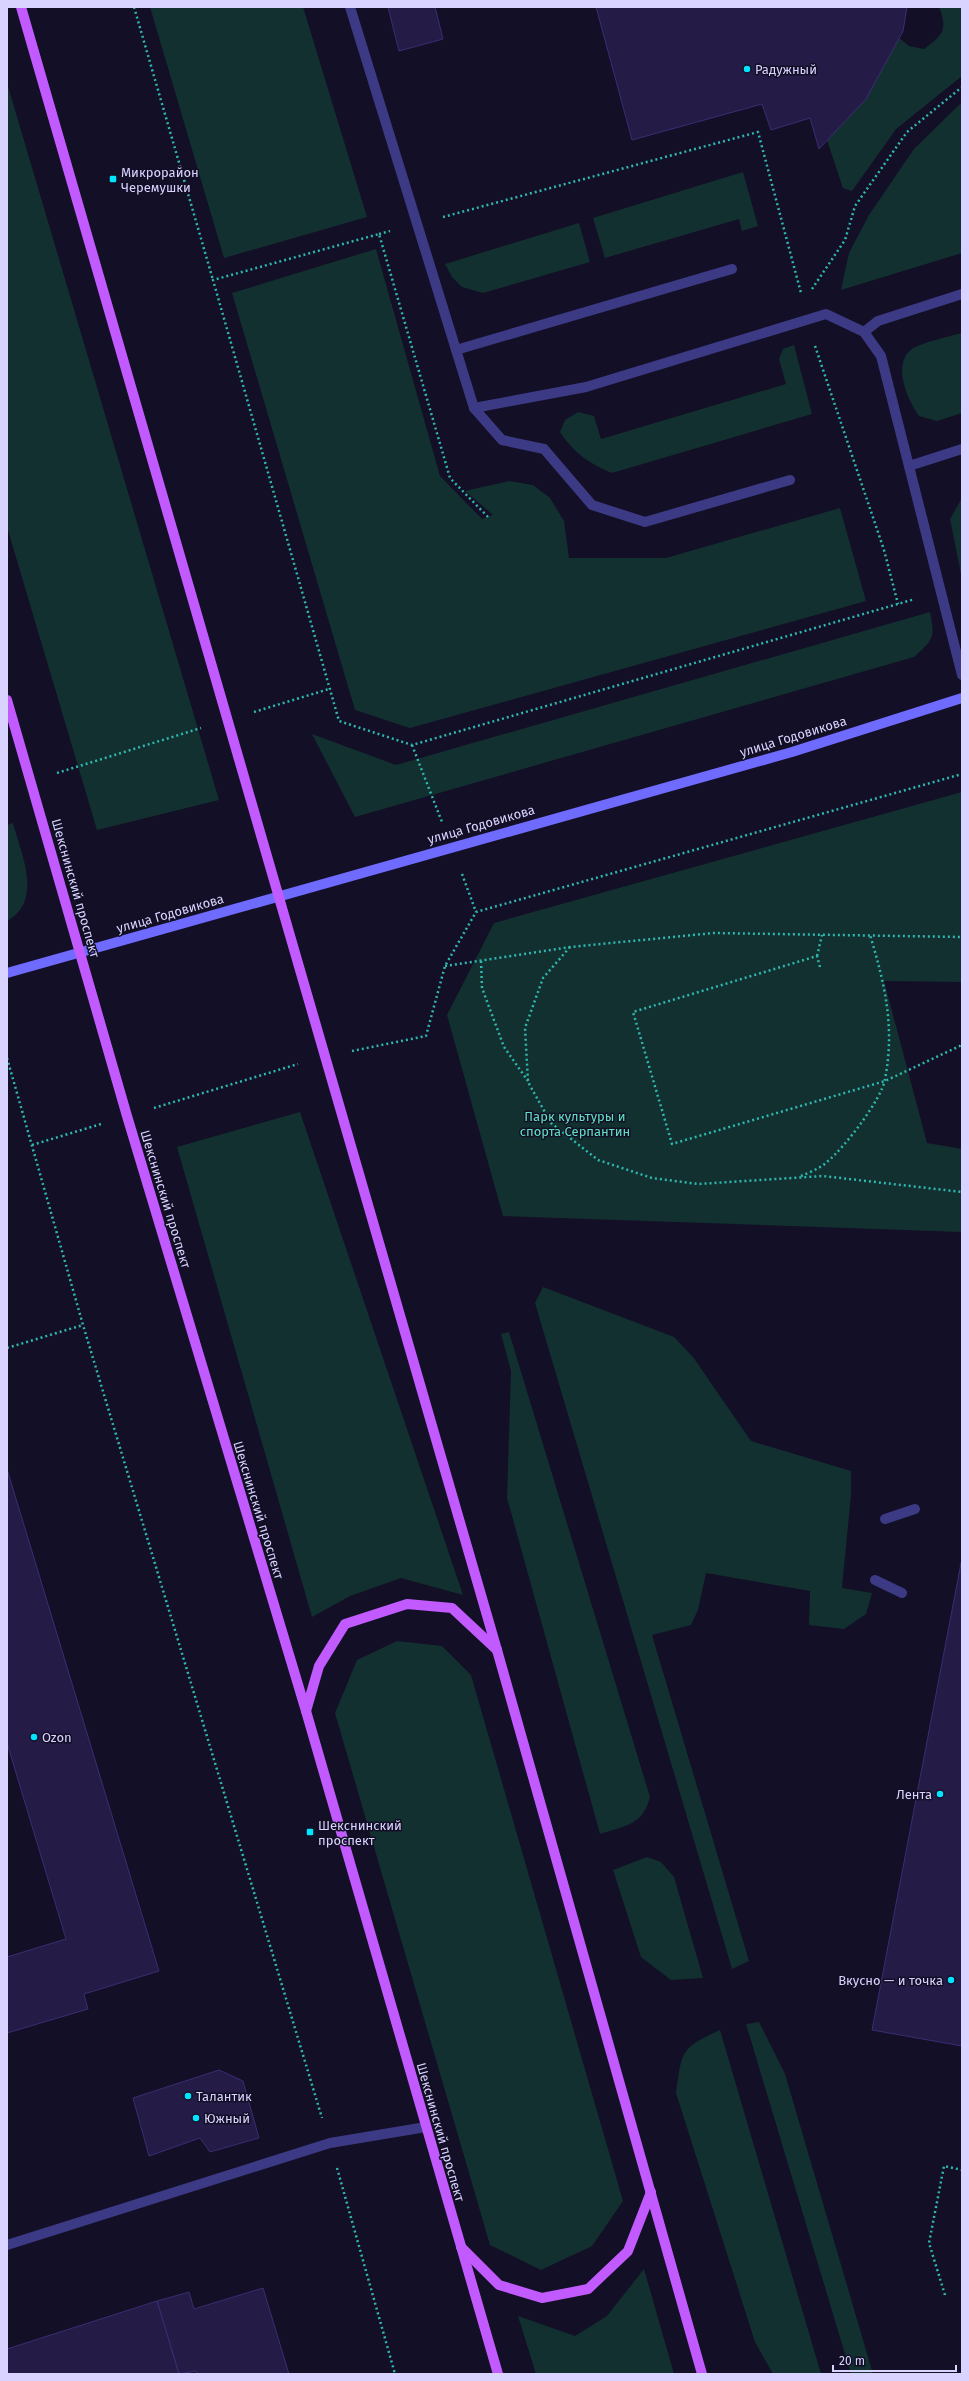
<svg xmlns="http://www.w3.org/2000/svg" width="969" height="2381" viewBox="0 0 969 2381" font-family="'Fira Sans',sans-serif">
<rect width="100%" height="100%" fill="#130f26"/>
<g fill="#12302f">
<path d="M150,7H303L367,217L224,258Z"/>
<path d="M939,7H962V76L896,129L852,191L843,188L827,140L899,38L909,46L924,49C943,35 948,30 939,7Z"/>
<path d="M7,83L219,800L97,830L7,527Z"/>
<path d="M962,102V253L841,290L849,253L869,215L914,149Z"/>
<path d="M743,172L758,226L742,231L739,219L605,258L593,218Z"/>
<path d="M579,223L590,262L483,293L462,287L452,277L445,264Z"/>
<path d="M376,249L440,476L482,519L493,515L465,491L509,481L533,485L550,498L564,521L569,558H666L840,508L866,601L410,728L355,710L232,293Z"/>
<path d="M962,333V413L937,421L919,416C908,400 891,364 912,349C920,343 951,336 962,333Z"/>
<path d="M794,345L812,414L612,473C589,464 573,452 560,432L565,420L578,412L594,416L601,439L786,384L779,359L783,349Z"/>
<path d="M962,498V574H961L950,519Z"/>
<path d="M930,612C935,638 934,639 914,657L355,817L312,734L396,765Z"/>
<path d="M962,792V982L884,981L927,1143L962,1149V1232L503,1216L447,1015L494,923Z"/>
<path d="M13,823C21,854 44,901 7,921V825Z"/>
<path d="M300,1112L463,1595L401,1578L350,1596L312,1617L177,1147Z"/>
<path d="M543,1287L674,1337L693,1357L751,1441L851,1471V1495L842,1588L872,1593L866,1614L844,1629L809,1625L810,1591L706,1573L698,1610L691,1625L652,1635L749,1961L732,1969L535,1303Z"/>
<path d="M509,1332L650,1797C643,1825 625,1826 600,1834L507,1498L511,1371L501,1334Z"/>
<path d="M397,1641L442,1646L471,1675L623,2201L592,2246L541,2270L490,2245L335,1713L357,1660Z"/>
<path d="M647,1857L661,1862L674,1877L703,1978L671,1980L641,1957L613,1870Z"/>
<path d="M759,2022L785,2074L873,2374H851L746,2024Z"/>
<path d="M720,2030L821,2374H773L755,2342L676,2093C682,2051 680,2048 720,2030Z"/>
<path d="M644,2269L674,2374H536L518,2316L575,2336L607,2316Z"/>
</g>
<g fill="#241b47" stroke="#3b2d73">
<path d="M388,7H435L443,39L399,51Z"/>
<path d="M596,7H907L903,31L866,99L819,149L810,118L771,130L762,104L632,140Z"/>
<path d="M7,1469L159,1971L84,1994L88,2009L7,2033V1957L66,1939L7,1743Z"/>
<path d="M962,1558V2046L872,2030Z"/>
<path d="M219,2070L243,2081L259,2138L210,2152L200,2138L149,2156L133,2098Z"/>
<path d="M263,2288L289,2374H197L196,2371L179,2374L157,2301L189,2292L194,2309Z"/>
<path d="M157,2301L179,2374H7V2349Z"/>
</g>
<g fill="none" stroke-linecap="round" stroke-linejoin="round">
<g stroke="#2fb8b0" stroke-width="2.5" stroke-dasharray="2 3" stroke-linecap="butt">
<path d="M134,7L213,280"/>
<path d="M443,217L758,132L801,293"/>
<path d="M379,234L390,231"/>
<path d="M812,289L845,240L855,206L907,132L962,87"/>
<path d="M815,346L884,550L898,604"/>
<path d="M488,517L450,478L379,234L213,280L339,721L412,745L915,599"/>
<path d="M254,712L329,689"/>
<path d="M412,745L442,822"/>
<path d="M57,773L201,728"/>
<path d="M462,874L476,912"/>
<path d="M570,947L543,978L525,1028L528,1082L551,1123L598,1160L652,1178L698,1184L823,1176L962,1192"/>
<path d="M817,956L822,935"/>
<path d="M481,961L482,988L504,1047L528,1081"/>
<path d="M445,966L570,947L714,933L962,937"/>
<path d="M820,967L817,956L633,1012L672,1144L885,1081L962,1045"/>
<path d="M352,1051L426,1036L445,966L476,912L962,774"/>
<path d="M7,1058L83,1325L322,2118"/>
<path d="M154,1108L298,1064"/>
<path d="M32,1145L101,1124"/>
<path d="M801,1176C810,1172 821,1168 828,1161C844,1148 882,1099 885,1079C895,1028 885,984 870,935"/>
<path d="M7,1348L83,1325"/>
<path d="M337,2168L395,2374"/>
<path d="M945,2295L929,2243L944,2166L962,2170"/>
</g>
<g stroke="#3d3a85" stroke-width="10">
<path d="M350,7L474,408L502,440L544,449L592,505L645,522L790,480"/>
<path d="M864,332L878,321L962,294"/>
<path d="M456,350L732,269"/>
<path d="M474,408L586,387L826,314L864,332L881,356L962,675"/>
<path d="M909,466L962,449"/>
<path d="M885,1519L915,1509"/>
<path d="M875,1580L902,1593"/>
<path d="M7,2245L330,2143L426,2127"/>
</g>
<path stroke="#6f6bff" stroke-width="10" d="M7,973L792,752L962,698"/>
<g stroke="#c25bff" stroke-width="10">
<path d="M21,7L497,1650L702,2374"/>
<path d="M7,700L127,1116L306,1711L498,2374"/>
<path d="M306,1711L319,1666L345,1624L407,1604L452,1608L497,1650"/>
<path d="M461,2247L499,2285L542,2298L588,2289L628,2251L651,2192"/>
</g>
</g>
<g fill="#00e5ff" stroke="#130f26" stroke-width="1.5">
<circle cx="747" cy="69" r="4"/>
<rect x="109" y="175" width="8" height="8" rx="2"/>
<circle cx="34" cy="1737" r="4"/>
<circle cx="940" cy="1794" r="4"/>
<rect x="306" y="1828" width="8" height="8" rx="2"/>
<circle cx="951" cy="1980" r="4"/>
<circle cx="188" cy="2096" r="4"/>
<circle cx="196" cy="2118" r="4"/>
</g>
<g text-anchor="middle" stroke-width="3" stroke-linejoin="round" paint-order="stroke">
<g font-size="13" fill="#d9d4ff" stroke="#130f26" text-anchor="start">
<text x="755" y="74">Радужный</text>
<text x="121" y="177">Микрорайон<tspan x="121" dy="15">Черемушки</tspan></text>
<text x="42" y="1742">Ozon</text>
<text x="932" y="1799" text-anchor="end">Лента</text>
<text x="318" y="1830">Шекснинский<tspan x="318" dy="15">проспект</tspan></text>
<text x="943" y="1985" text-anchor="end">Вкусно — и точка</text>
<text x="196" y="2101">Талантик</text>
<text x="204" y="2123">Южный</text>
</g>
<g font-size="13" fill="#d9d4ff" stroke="#130f26">
<text transform="translate(793 736) rotate(-17)" y="5">улица Годовикова</text>
<text transform="translate(481 824) rotate(-16)" y="5">улица Годовикова</text>
<text transform="translate(76 888) rotate(74)" y="5">Шекснинский проспект</text>
<text transform="translate(170 913) rotate(-16)" y="5">улица Годовикова</text>
<text transform="translate(166 1199) rotate(73)" y="5">Шекснинский проспект</text>
<text transform="translate(259 1510) rotate(73)" y="5">Шекснинский проспект</text>
<text transform="translate(441 2132) rotate(74)" y="5">Шекснинский проспект</text>
</g>
<g font-size="13" fill="#5fe0c0" stroke="#130f26">
<text x="575" y="1121">Парк культуры и<tspan x="575" dy="15">спорта Серпантин</tspan></text>
</g>
</g>
<rect width="969" height="2381" fill="none" stroke="#d9d4ff" stroke-width="16"/>
<path d="M833 2365v6h123v-6" fill="none" stroke="#d9d4ff" stroke-width="2"/>
<text x="839" y="2365" font-size="12" fill="#d9d4ff" stroke="#130f26" stroke-width="3" paint-order="stroke">20 m</text>
</svg>
